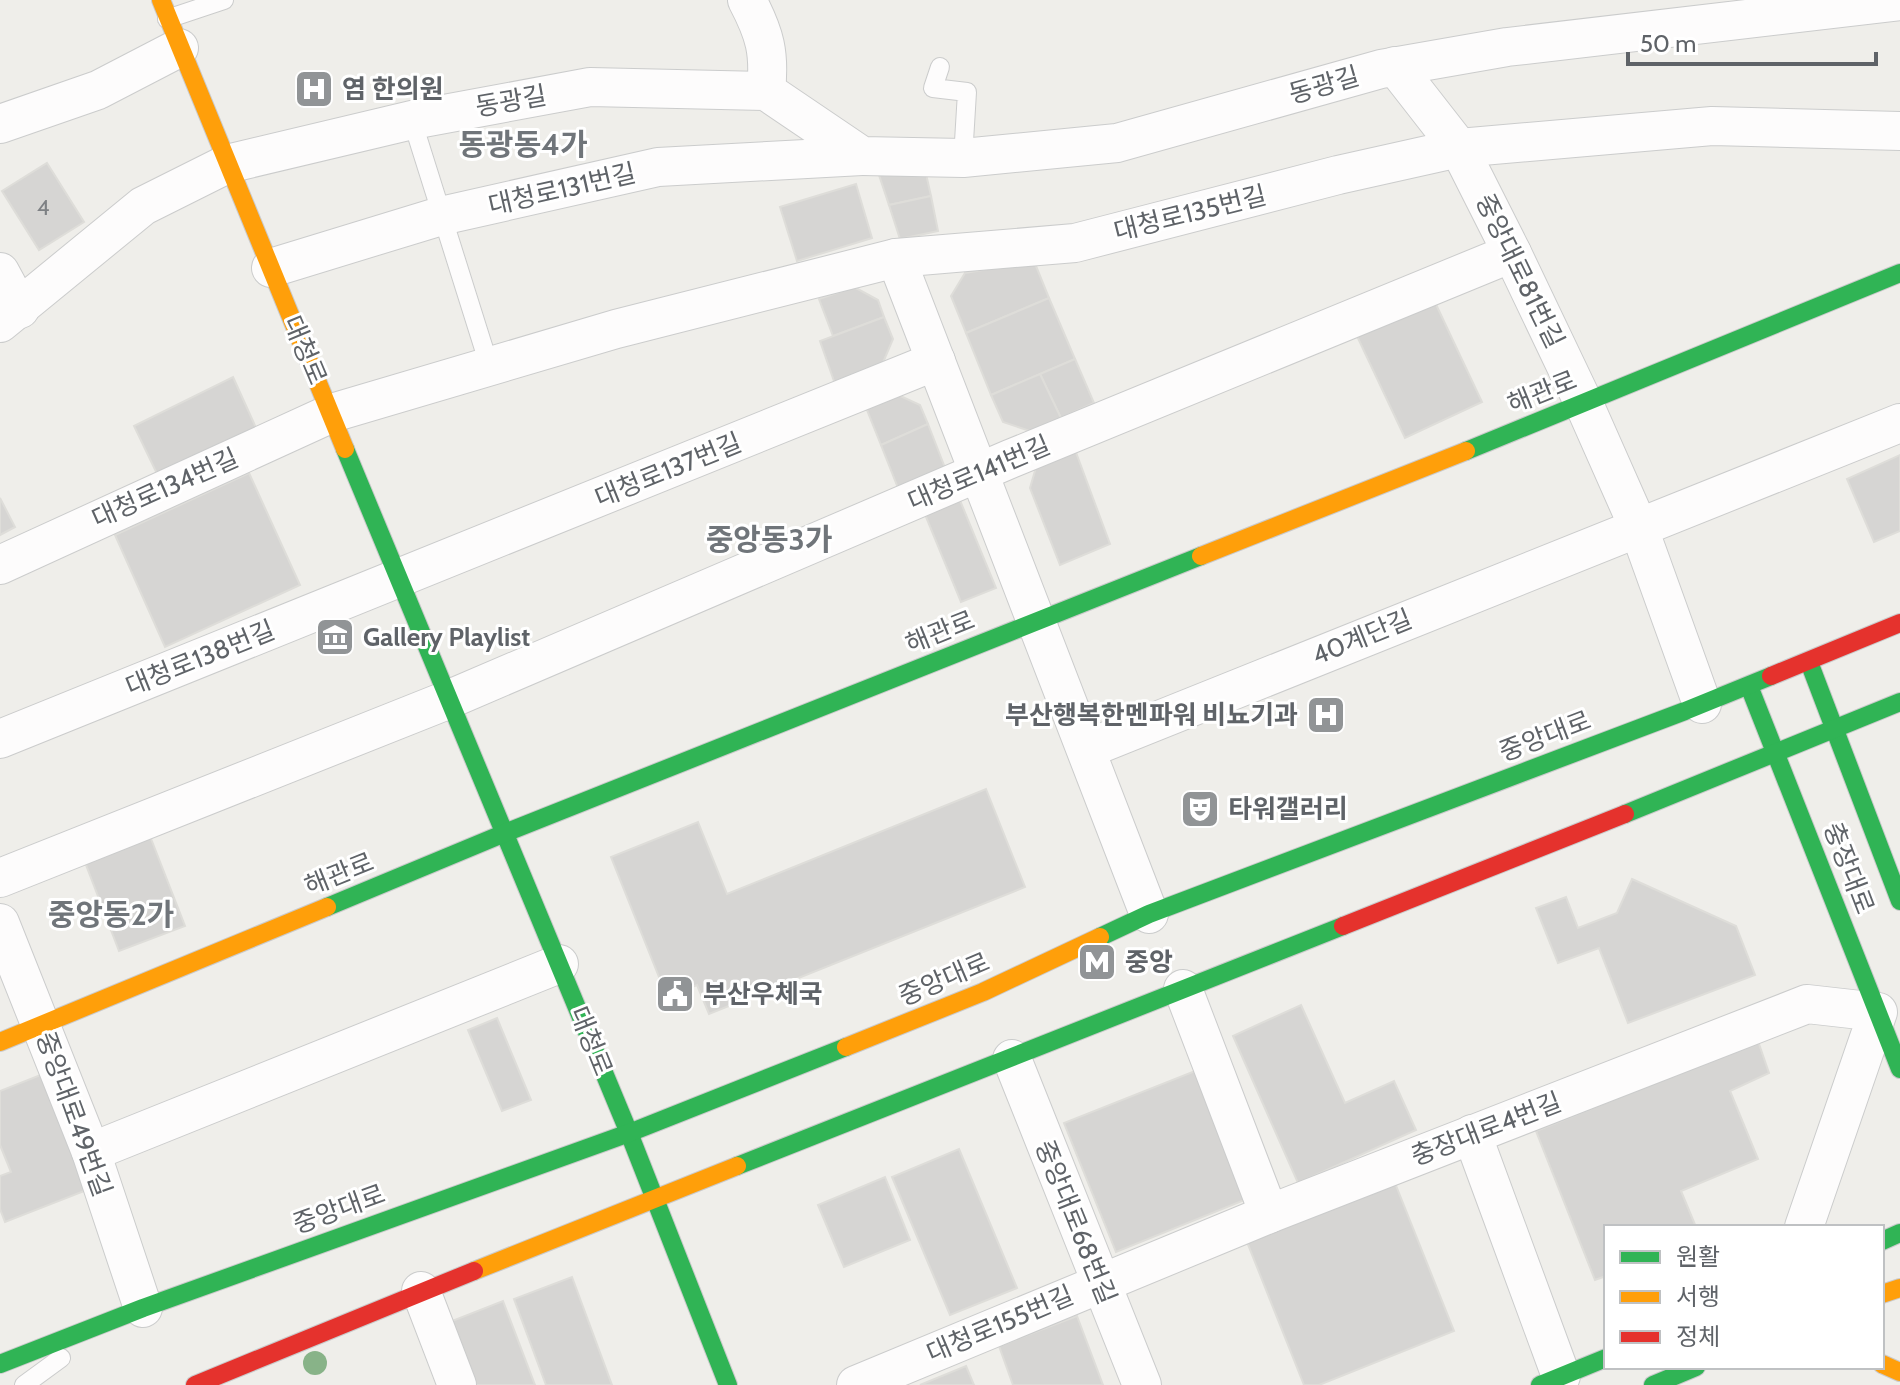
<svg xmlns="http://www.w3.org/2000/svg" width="1900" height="1385" viewBox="0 0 1900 1385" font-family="Cabin,'Noto Sans KR',sans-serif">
<rect width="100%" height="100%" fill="#efeeea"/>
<g fill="#d6d5d3" stroke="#deddd9" stroke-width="2">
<path d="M47,163L84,222L39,250L2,191Z"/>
<path d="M876,166L926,174L931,196L889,205Z"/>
<path d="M856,184L872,238L797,261L780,207Z"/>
<path d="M931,196L938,231L900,239L889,205Z"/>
<path d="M1034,261L1049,298L966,333L951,296L965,273Z"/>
<path d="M854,287L878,300L884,317L833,336L819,299Z"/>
<path d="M1049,298L1075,359L991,395L966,333Z"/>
<path d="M1433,298L1482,402L1405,438L1356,334Z"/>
<path d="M884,317L893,339L882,365L835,384L820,341Z"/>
<path d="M1075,359L1094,403L1061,418L1040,374Z"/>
<path d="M1040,374L1061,418L1030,431L1003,422L991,395Z"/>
<path d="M233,377L257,430L159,478L134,426Z"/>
<path d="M896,394L920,405L928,424L881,445L865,405Z"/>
<path d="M928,424L947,473L900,493L881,445Z"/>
<path d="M1074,447L1110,544L1060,565L1030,488L1037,464Z"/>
<path d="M1900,455V531L1874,542L1847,479Z"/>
<path d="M249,473L300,585L165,647L115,535Z"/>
<path d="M0,498L15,527L0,535Z"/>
<path d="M959,498L996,588L961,602L924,512Z"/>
<path d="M986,789L1025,887L709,1014L697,985L667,997L611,857L698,822L727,894Z"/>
<path d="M148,831L185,926L119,951L83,857Z"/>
<path d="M1632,879L1736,926L1755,975L1628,1023L1599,948L1558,963L1536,908L1566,897L1578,928L1617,913Z"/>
<path d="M1301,1005L1345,1103L1394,1081L1416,1130L1298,1183L1233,1036Z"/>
<path d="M497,1018L531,1100L502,1111L468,1030Z"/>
<path d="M1758,1041L1769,1073L1730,1091L1758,1159L1681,1191L1696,1227H1606V1276L1595,1280L1536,1131Z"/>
<path d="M1195,1071L1247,1199L1116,1252L1064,1123Z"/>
<path d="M48,1072L92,1188L5,1222L0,1209V1176L11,1172L0,1145V1091Z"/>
<path d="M959,1149L1017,1288L950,1315L892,1177Z"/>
<path d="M885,1177L910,1240L844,1267L818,1205Z"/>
<path d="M1395,1183L1454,1331L1319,1385H1304L1247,1242Z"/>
<path d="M572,1277L612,1385H546L514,1299Z"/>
<path d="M503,1301L535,1385H476L452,1321Z"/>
<path d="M1077,1316L1103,1385H1013L999,1346Z"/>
<path d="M966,1366L974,1385H920Z"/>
</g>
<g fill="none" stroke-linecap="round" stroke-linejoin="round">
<defs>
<g id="lane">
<path d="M167,19L224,0"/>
<path d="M940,67L933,88L967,92L963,158"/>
<path d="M412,120L489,365"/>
<path d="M24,1385L61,1358"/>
</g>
<g id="street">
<path d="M747,0C765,34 770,53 766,91"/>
<path d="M1395,66L1459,148L1512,253L1584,404L1638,526L1702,704"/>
<path d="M0,124L98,90L179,48"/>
<path d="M896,258L1149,914"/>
<path d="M271,268L441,216L658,167L862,156"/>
<path d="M0,272L20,309"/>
<path d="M0,323L143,206L227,164L412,120L590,87L766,91L862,156L963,158L1117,143L1381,69L1507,47L1900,1"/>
<path d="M0,565L332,413L616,329L896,258L1075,243L1338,175L1459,148L1712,126L1900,131"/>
<path d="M0,739L936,361"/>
<path d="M1087,749L1900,423"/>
<path d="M0,878L450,699L1010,459L1512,253"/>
<path d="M0,923L91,1152L143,1308"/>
<path d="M1183,989L1269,1214"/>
<path d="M1012,1059L1142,1385"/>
<path d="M1472,1134L1561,1376"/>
<path d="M91,1152L559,964"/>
<path d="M421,1291L457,1385"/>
<path d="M856,1385L1269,1214L1807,1004L1878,1012L1804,1227"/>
</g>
<g id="fast">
<path d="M345,449L629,1133L728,1385"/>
<path d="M1466,451L1900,273"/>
<path d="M1809,662L1900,901"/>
<path d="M1749,686L1900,1069"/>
<path d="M1625,814L1900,702"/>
<path d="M327,907L505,833L1201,556"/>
<path d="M1100,937L1149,914L1685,711L1771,676"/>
<path d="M737,1166L1343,926"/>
<path d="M1882,1241L1900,1233"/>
<path d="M0,1364L143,1308L629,1133L846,1047"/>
<path d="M1540,1385L1606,1358"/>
<path d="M1653,1385L1696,1367"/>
</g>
<g id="slow">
<path d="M161,0L345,449"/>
<path d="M1201,556L1466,451"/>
<path d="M0,1042L327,907"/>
<path d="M846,1047L983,992L1100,937"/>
<path d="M474,1271L737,1166"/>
<path d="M1882,1294L1900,1288"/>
<path d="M1882,1364L1900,1372"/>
</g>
<g id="jam">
<path d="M1771,676L1900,623"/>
<path d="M1343,926L1625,814"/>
<path d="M195,1385L474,1271"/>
</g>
</defs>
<use href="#lane" stroke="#cbcccc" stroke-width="20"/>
<use href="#street" stroke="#cbcccc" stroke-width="40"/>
<use href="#fast" stroke="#cacacb" stroke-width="20"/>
<use href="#slow" stroke="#cacacb" stroke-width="20"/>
<use href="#jam" stroke="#cacacb" stroke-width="20"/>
<use href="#lane" stroke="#fdfcfc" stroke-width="18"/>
<use href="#street" stroke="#fdfcfc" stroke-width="38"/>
<use href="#fast" stroke="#30b455" stroke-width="18"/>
<use href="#slow" stroke="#ff9f0a" stroke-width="18"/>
<use href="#jam" stroke="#e5322d" stroke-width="18"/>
</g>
<circle fill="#88b388" cx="315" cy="1363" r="12"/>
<defs>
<symbol id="hospital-square" viewBox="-11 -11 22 22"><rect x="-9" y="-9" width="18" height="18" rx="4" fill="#919496" stroke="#fff"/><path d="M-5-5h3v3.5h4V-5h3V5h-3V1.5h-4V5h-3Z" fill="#fff"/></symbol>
<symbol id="museum-square" viewBox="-11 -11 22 22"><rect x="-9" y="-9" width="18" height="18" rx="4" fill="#919496" stroke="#fff"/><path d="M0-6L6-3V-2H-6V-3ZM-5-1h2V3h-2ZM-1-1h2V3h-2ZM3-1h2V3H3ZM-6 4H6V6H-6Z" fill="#fff"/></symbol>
<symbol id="theatre-square" viewBox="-11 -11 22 22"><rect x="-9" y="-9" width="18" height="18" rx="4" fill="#919496" stroke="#fff"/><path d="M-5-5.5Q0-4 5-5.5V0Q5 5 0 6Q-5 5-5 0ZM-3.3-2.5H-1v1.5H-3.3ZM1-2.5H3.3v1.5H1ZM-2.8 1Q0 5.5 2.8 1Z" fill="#fff"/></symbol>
<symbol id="metro-square" viewBox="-11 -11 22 22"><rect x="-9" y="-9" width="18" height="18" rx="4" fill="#919496" stroke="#fff"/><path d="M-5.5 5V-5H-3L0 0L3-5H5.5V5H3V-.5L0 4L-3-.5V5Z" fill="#fff"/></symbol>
<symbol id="civic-square" viewBox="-11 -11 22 22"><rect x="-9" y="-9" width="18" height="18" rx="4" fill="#919496" stroke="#fff"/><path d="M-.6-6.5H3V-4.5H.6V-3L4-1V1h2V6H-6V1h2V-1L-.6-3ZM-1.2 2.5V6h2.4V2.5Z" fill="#fff"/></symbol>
</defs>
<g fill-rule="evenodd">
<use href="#hospital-square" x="292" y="67" width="44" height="44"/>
<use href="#museum-square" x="313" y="615" width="44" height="44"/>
<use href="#hospital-square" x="1304" y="693" width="44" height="44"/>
<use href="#theatre-square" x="1178" y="787" width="44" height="44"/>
<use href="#metro-square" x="1075" y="940" width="44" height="44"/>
<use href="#civic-square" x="653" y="972" width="44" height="44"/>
</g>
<g text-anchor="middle" stroke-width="6" stroke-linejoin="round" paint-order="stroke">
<g font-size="22" fill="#7e8184">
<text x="43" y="215">4</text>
</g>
<g font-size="26" fill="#5f6368" stroke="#fff">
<text transform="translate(1324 85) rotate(-16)" y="9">동광길</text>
<text transform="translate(511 101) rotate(-10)" y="9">동광길</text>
<text transform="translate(562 189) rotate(-13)" y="9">대청로131번길</text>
<text transform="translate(1190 213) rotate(-14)" y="9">대청로135번길</text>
<text transform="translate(1520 271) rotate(64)" y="9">중앙대로81번길</text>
<text transform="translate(305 350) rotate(67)" y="9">대청로</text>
<text transform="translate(1542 392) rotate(-22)" y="9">해관로</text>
<text transform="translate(668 470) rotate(-22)" y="9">대청로137번길</text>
<text transform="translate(979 473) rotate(-23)" y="9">대청로141번길</text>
<text transform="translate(165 488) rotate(-24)" y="9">대청로134번길</text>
<text transform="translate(940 632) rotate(-22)" y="9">해관로</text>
<text transform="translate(1362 637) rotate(-22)" y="9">40계단길</text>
<text transform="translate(200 658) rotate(-22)" y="9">대청로138번길</text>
<text transform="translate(1545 736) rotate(-21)" y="9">중앙대로</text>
<text transform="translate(1849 868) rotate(69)" y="9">충장대로</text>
<text transform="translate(339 874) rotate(-22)" y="9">해관로</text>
<text transform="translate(944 979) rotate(-23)" y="9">중앙대로</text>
<text transform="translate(591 1041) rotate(68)" y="9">대청로</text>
<text transform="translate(74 1114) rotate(70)" y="9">중앙대로49번길</text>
<text transform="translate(1486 1129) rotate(-21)" y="9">충장대로4번길</text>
<text transform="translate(339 1209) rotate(-20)" y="9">중앙대로</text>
<text transform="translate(1076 1222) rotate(68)" y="9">중앙대로68번길</text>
<text transform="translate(1000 1324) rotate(-23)" y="9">대청로155번길</text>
</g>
<g font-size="26" font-weight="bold" fill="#5f6368" stroke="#fff" text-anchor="start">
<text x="342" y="98">염 한의원</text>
<text x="363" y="646">Gallery Playlist</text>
<text x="1298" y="724" text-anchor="end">부산행복한멘파워 비뇨기과</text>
<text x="1228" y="818">타워갤러리</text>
<text x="1125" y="971">중앙</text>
<text x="703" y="1003">부산우체국</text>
</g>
<g font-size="30" font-weight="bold" fill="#70757a" stroke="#fff">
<text x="523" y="155">동광동4가</text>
<text x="769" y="550">중앙동3가</text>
<text x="111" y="925">중앙동2가</text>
</g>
</g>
<rect x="1604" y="1225" width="280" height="144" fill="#ffffff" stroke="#bfc1c3" stroke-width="2"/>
<rect x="1620" y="1251" width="40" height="12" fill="#30b455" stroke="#bfc1c3" stroke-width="2"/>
<text x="1676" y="1265" font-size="24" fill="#5f6368">원활</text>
<rect x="1620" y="1291" width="40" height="12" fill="#ff9f0a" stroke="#bfc1c3" stroke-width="2"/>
<text x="1676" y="1305" font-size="24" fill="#5f6368">서행</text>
<rect x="1620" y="1331" width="40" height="12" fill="#e5322d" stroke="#bfc1c3" stroke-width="2"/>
<text x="1676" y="1345" font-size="24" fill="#5f6368">정체</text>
<path d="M1628 52v12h248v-12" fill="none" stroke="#5f6368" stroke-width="4"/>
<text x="1640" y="52" font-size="24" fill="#5f6368" stroke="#ffffff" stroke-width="6" paint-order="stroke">50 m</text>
</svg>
